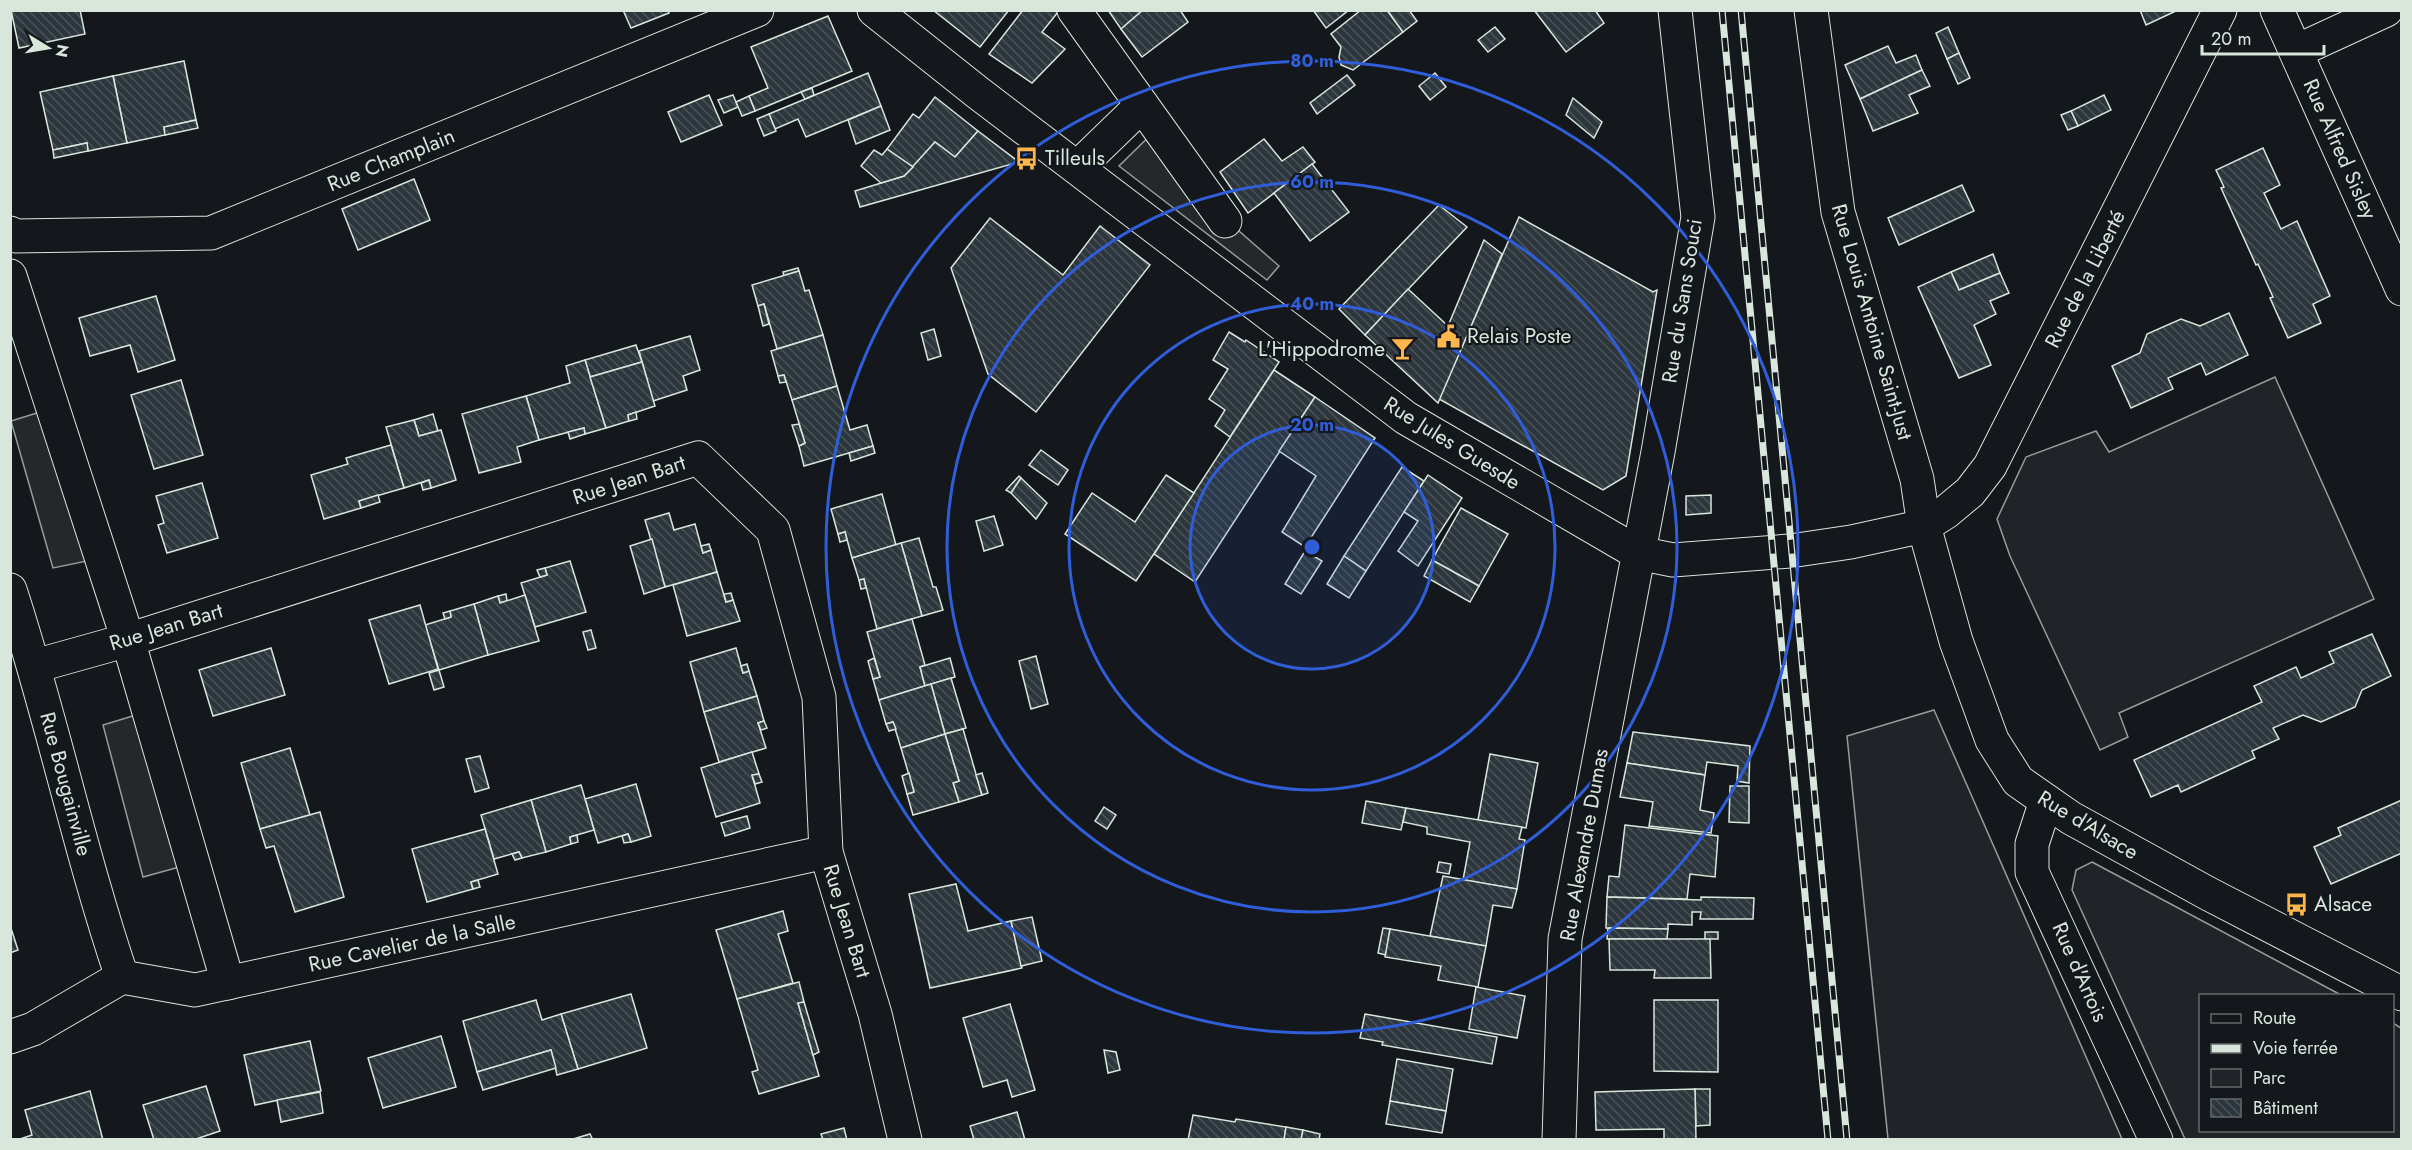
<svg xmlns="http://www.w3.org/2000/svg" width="2412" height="1150" viewBox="0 0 2412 1150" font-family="Jost,sans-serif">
<defs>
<pattern id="building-back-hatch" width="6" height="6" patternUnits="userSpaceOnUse" patternTransform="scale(1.5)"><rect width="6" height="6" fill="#2c363c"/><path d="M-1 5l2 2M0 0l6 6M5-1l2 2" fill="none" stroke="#4a5358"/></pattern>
</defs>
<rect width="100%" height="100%" fill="#14181c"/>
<g fill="#202428" stroke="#939e99" stroke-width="1.5">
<path d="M2275,377L2374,599L2119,713L2128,737L2100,750L2010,556L1997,519L2026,457L2096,431L2109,452Z"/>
<path d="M1934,710L2122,1139H1888L1847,736Z"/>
<path d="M2092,862L2341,995L2200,996V1130H2392L2393,1023L2401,1028V1139H2185L2072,890L2076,870Z"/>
</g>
<g fill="#24282b" stroke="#939e99" stroke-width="1.5">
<path d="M1167,119L1239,231L1279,266L1267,280L1119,166Z"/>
<path d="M53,408L102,558L53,568L11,421Z"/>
<path d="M149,711L194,863L143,877L103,725Z"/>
</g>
<g fill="url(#building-back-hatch)" stroke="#d8e6dc" stroke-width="1.5">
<path d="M11,10H80L85,34L19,48Z"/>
<path d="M623,10H668L669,13L631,28Z"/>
<path d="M933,10H1009L980,47Z"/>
<path d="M1023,10H1056L1058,12L1042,32L1065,49L1032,83L989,54Z"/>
<path d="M1108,10H1143L1121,29Z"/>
<path d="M1143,10H1180L1188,22L1142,57L1121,29Z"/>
<path d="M1313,10H1349L1326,28Z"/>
<path d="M1361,10H1387L1403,32L1353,70L1341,65L1339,57L1341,47L1331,34Z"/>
<path d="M1387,10H1409L1417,21L1403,32Z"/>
<path d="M1534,10H1595L1604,23L1566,52Z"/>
<path d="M2140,10H2178L2146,25Z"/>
<path d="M828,16L852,71L755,111L749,96L768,88L751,47Z"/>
<path d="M1495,27L1505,39L1488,52L1478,40Z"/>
<path d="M1948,27L1959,53L1947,59L1936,33Z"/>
<path d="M1888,46L1896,63L1916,55L1922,70L1860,99L1845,65Z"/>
<path d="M1959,53L1970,78L1958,84L1947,59Z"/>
<path d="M184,61L196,120L164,127L165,135L127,143L113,76Z"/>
<path d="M1922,70L1930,86L1909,95L1918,113L1873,131L1860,99Z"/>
<path d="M868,73L881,106L806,137L798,119L775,129L769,114Z"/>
<path d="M1435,73L1446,87L1430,100L1419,86Z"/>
<path d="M1347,75L1355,85L1317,114L1310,103Z"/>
<path d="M113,76L127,143L88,151L87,143L53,150L40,92Z"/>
<path d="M812,88L814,95L805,99L801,92Z"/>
<path d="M709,95L722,125L681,142L668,112Z"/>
<path d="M733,95L738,107L724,113L718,100Z"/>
<path d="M2104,95L2111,110L2078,126L2071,111Z"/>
<path d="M749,96L755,111L742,116L736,102Z"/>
<path d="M935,97L978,131L955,157L935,142L913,167L887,149L913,114L919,118Z"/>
<path d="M1573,98L1602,122L1594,138L1566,115Z"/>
<path d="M881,106L890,130L856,144L848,120Z"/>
<path d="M2071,111L2078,126L2068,130L2061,115Z"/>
<path d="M769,114L776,131L764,136L757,119Z"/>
<path d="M196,120L198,128L165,135L164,127Z"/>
<path d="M978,131L1019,162L860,207L855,191L904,176L935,142L955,157Z"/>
<path d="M1264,139L1282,161L1303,147L1315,162L1248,213L1220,172Z"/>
<path d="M87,143L88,151L54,158L53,150Z"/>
<path d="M2263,148L2280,185L2264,193L2281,229L2297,221L2330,296L2313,304L2321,323L2288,338L2270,298L2273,297L2258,264L2256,265L2221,188L2224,187L2216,170Z"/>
<path d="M887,149L913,167L904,176L881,183L861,166L874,150L882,155Z"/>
<path d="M1312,164L1349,212L1310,241L1274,193Z"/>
<path d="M414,179L430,220L358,250L342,209Z"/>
<path d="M1962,185L1974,211L1899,245L1888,218Z"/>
<path d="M1439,205L1467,227L1365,335L1339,309Z"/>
<path d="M1519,217L1653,292L1657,290L1626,476L1603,490L1439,399Z"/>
<path d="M990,218L1063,275L1100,226L1150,265L1036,412L988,374L951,268Z"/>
<path d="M1484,240L1502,254L1438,403L1365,335L1408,289L1448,326Z"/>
<path d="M1993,254L2000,273L1959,290L1951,272Z"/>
<path d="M798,268L799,271L784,276L783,272Z"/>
<path d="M799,271L805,291L809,290L823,335L777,349L764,304L758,306L752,285Z"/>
<path d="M1951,272L1959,290L2000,273L2009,293L1990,301L1996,314L1974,325L1991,365L1959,378L1918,287Z"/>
<path d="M156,296L175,360L138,372L130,345L90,356L79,318Z"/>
<path d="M764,304L769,324L763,326L758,306Z"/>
<path d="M2229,313L2248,355L2206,375L2201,363L2168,378L2173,389L2131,408L2112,366L2140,353L2147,334L2181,319L2200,326Z"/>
<path d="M934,329L941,356L928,360L921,333Z"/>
<path d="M1229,332L1245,342L1246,340L1279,362L1230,437L1215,426L1225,410L1209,399L1228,369L1213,360Z"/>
<path d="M823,335L837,386L792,400L784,375L778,376L771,351Z"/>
<path d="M690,336L700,370L683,376L687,390L653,401L639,351Z"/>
<path d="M636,345L642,362L590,377L585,360Z"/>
<path d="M585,360L606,428L585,434L584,428L539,440L526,396L570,383L566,366Z"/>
<path d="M642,362L655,406L628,415L629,421L606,428L590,377Z"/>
<path d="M1274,370L1315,397L1195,582L1154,554Z"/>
<path d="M784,375L786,382L780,383L778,376Z"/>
<path d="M181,380L203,455L154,469L131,395Z"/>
<path d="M837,386L850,430L867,425L873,446L804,466L799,446L805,443L792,400Z"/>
<path d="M526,396L539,440L517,447L521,462L479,473L462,414Z"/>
<path d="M1315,397L1375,438L1305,547L1282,532L1316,476L1279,451Z"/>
<path d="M636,412L637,419L629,421L628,415Z"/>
<path d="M433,414L438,431L419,436L414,420Z"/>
<path d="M414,420L419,436L441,430L456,480L431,488L429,480L404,488L386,427Z"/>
<path d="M799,424L805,443L799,446L792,425Z"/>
<path d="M584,428L585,434L570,439L568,432Z"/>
<path d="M391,445L404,488L359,501L361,508L324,519L311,475L348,464L346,458Z"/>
<path d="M873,446L875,453L851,461L849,453Z"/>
<path d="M1041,450L1068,470L1058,485L1029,465Z"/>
<path d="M1402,467L1424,481L1366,571L1344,556Z"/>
<path d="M1166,475L1194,493L1136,581L1065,534L1092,493L1135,522Z"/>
<path d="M1428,475L1462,498L1418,566L1398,551L1418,521L1404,512Z"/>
<path d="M1019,476L1021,478L1011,493L1006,490Z"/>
<path d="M1021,478L1047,503L1036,519L1011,493Z"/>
<path d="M429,480L431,488L423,490L421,483Z"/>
<path d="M202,483L218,538L167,553L158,525L164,523L156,496Z"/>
<path d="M882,494L896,545L852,558L845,532L838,534L831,509Z"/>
<path d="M378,495L380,502L361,508L359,501Z"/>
<path d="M1711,495V513L1686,515V496Z"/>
<path d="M1461,508L1508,534L1479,586L1432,560Z"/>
<path d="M669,513L674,530L695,524L703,553L711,550L717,572L665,587L645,520Z"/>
<path d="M994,516L1003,545L984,551L976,521Z"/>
<path d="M845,532L847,540L840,542L838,534Z"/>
<path d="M919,538L933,587H936L943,610L922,616L901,543Z"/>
<path d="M652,539L665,587L644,594L630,546Z"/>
<path d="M901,543L922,616L877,629L864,579L859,580L852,558Z"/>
<path d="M709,544L711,550L703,553L701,546Z"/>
<path d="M1305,551L1322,561L1301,594L1285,584Z"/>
<path d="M1344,556L1366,571L1349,598L1327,584Z"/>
<path d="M1432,560L1479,586L1470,602L1424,576Z"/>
<path d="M570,561L586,612L535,627L521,583L547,575L545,568Z"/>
<path d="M545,568L547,575L540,577L537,570Z"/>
<path d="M717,572L726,602L733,600L740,621L687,636L673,585Z"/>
<path d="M864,579L866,588L861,589L859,580Z"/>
<path d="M731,593L733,600L726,602L724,594Z"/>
<path d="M506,594L507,601L500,603L498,596Z"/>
<path d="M525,595L539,641L488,655L474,604L498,596L500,603Z"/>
<path d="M474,604L488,655L439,670L425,625L451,617L450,611Z"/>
<path d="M420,605L438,669L389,684L369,620Z"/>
<path d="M450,611L451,617L445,619L443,613Z"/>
<path d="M912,619L925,665L920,667L925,686L879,700L873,679L880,677L867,632Z"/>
<path d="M591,630L596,648L588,650L583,632Z"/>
<path d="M2372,634L2391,676L2362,690L2355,707L2321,722L2303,715L2273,728L2279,739L2252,751L2255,758L2181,792L2178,785L2151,797L2134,760L2262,702L2254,686L2296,667L2301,678L2334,663L2329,652Z"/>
<path d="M271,648L285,695L213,716L199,670Z"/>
<path d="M736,648L743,673L749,671L757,696L704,712L690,662Z"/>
<path d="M1036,656L1048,704L1031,709L1019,661Z"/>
<path d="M874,658L880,677L873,679L868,661Z"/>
<path d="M950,658L955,677L925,686L920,667Z"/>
<path d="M747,664L749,671L743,673L741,666Z"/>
<path d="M439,670L444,687L434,690L429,673Z"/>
<path d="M951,678L966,728L945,734L931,684Z"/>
<path d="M931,684L945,734L901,748L893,722L886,724L879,700Z"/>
<path d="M757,696L764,721L758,723L766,748L719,762L704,712Z"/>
<path d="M764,721L767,728L761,730L758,723Z"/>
<path d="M893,722L896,729L889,731L886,724Z"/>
<path d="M963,729L982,795L959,802L953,783L959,781L945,734Z"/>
<path d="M1633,732L1750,746L1749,783L1737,781L1738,766L1707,762L1705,775L1627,763Z"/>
<path d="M945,734L959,781L953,783L959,802L913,815L907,794L914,792L901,748Z"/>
<path d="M290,748L310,815L260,829L241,763Z"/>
<path d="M752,752L759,774L752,775L760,803L716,817L701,768Z"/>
<path d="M1490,754L1538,763L1526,828L1478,820Z"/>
<path d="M480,756L489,788L475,792L466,759Z"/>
<path d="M1627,763L1705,775L1700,810L1714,813L1711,833L1649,826L1653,802L1620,797Z"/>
<path d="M909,773L914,792L907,794L902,776Z"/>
<path d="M982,773L988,793L982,795L976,775Z"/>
<path d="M759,774L762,782L755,784L752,775Z"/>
<path d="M636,784L651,836L631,842L628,834L598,843L585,799Z"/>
<path d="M581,785L594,830L570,837L571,844L546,852L531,800Z"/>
<path d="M1730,786H1749V823L1729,822Z"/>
<path d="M531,800L546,852L522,858L519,852L494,859L481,815Z"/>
<path d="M2402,800V853L2331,884L2314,847L2341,835L2338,828Z"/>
<path d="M1366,801L1406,808L1401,830L1362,823Z"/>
<path d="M1104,807L1116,815L1107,829L1095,821Z"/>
<path d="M1406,808L1522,827L1519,839L1525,840L1517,889L1463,880L1470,842L1427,834V827L1403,822Z"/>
<path d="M320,812L344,897L295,912L274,846L266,848L260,829Z"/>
<path d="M747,816L750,828L725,836L721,823Z"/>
<path d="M1625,825L1718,836L1715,877L1690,874L1687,899L1607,897L1609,876L1619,877Z"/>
<path d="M485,829L498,874L471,882L473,889L427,902L412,849Z"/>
<path d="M628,834L631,842L624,843L622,836Z"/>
<path d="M577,835L578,842L571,844L570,837Z"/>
<path d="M519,852L522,858L515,860L512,854Z"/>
<path d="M1439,862L1451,864L1449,874L1437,872Z"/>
<path d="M1443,876L1517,889L1512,908L1493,905L1486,946L1430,936Z"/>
<path d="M478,880L480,887L473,889L471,882Z"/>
<path d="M956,884L968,931L1011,921L1022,968L930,988L909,894Z"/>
<path d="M1607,897L1701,900V897L1754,898L1753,919H1700L1701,912H1692V925L1668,924V929L1606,928Z"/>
<path d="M783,911L788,931L778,934L793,983L737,999L716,930Z"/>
<path d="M1032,917L1042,961L1021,966L1011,921Z"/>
<path d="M10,925L18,950L10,953Z"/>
<path d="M1383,928L1390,929L1386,955L1378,953Z"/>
<path d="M1608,928L1668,929L1667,939H1607Z"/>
<path d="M1390,929L1486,946L1478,987L1438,980L1441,966L1385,957Z"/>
<rect x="1705" y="932" width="13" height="7"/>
<path d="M1609,939H1710L1711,978H1654L1655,970H1610Z"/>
<path d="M799,982L804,1002L798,1003L819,1076L759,1094L752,1072L758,1070L737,999Z"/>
<path d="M1476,987L1525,996L1517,1038L1469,1029Z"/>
<path d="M631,994L647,1048L578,1069L561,1014Z"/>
<path d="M536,1000L542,1020L561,1014L578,1069L557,1075L551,1050L477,1072L463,1021Z"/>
<path d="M1654,1000H1718V1072L1654,1071Z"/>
<path d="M804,1002L819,1052L813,1055L798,1003Z"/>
<path d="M1010,1004L1035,1090L1012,1097L1007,1080L983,1087L963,1018Z"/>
<path d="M1365,1014L1497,1037L1492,1064L1382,1045L1383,1042L1360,1038Z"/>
<path d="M441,1036L456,1087L383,1108L368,1058Z"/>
<path d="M310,1041L321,1091L255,1105L244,1055Z"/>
<path d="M551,1050L556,1068L483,1090L477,1072Z"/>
<path d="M1104,1050L1116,1052L1120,1070L1108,1073Z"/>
<path d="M1397,1059L1453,1069L1446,1111L1390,1101Z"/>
<path d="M206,1086L220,1131L193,1140H154L143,1105Z"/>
<path d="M1695,1089H1710V1125L1696,1126Z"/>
<path d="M1695,1089L1696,1140H1664V1129L1596,1130L1595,1092Z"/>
<path d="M90,1091L103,1140H17L32,1135L25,1110Z"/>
<path d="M320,1092L323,1113L281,1122L277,1100Z"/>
<path d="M1390,1101L1446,1111L1442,1133L1386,1124Z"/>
<path d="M1017,1112L1025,1140H974L970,1126Z"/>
<path d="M1193,1115L1235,1122L1236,1119L1286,1127L1284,1140H1188Z"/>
<path d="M1286,1127L1303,1130L1301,1140H1284Z"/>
<path d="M844,1128L847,1140H823L821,1134Z"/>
<path d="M1303,1130L1320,1134L1319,1140H1301Z"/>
<path d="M590,1134L593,1140H570Z"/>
</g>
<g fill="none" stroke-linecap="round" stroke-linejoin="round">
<defs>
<g id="minor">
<path d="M874,10L977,92L1406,418L1638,553L1673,560L1790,551L1851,542L1924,526L1946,512L1970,492L1990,466L2220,10"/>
<path d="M1074,10L1142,105L1078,167"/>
<path d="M1811,10L1838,212L1917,479L1924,526L1956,641L1992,740L2018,781L2071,818L2207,893L2402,994"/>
<path d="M2277,10L2402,289"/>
<path d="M2297,51L2386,10"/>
<path d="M1142,105L1225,221"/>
<path d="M10,233L15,236L211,233L757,10"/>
<path d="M10,276L128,640L228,983"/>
<path d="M10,590C52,718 79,850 122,977"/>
<path d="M35,666L128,640L698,458L773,530L819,697L826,852L875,1014L905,1140"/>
<path d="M2046,801L2032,844V872L2156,1140"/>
<path d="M10,1037L33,1029L122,977L195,990L826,852"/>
<path d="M1559,1140L1565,939L1658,452L1698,217L1675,10"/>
</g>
</defs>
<use href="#minor" stroke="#d8e6dc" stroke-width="35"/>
<use href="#minor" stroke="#14181c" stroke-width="33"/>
<defs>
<g id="rail">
<path d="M1722,10L1828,1140"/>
<path d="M1741,10L1847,1140"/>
</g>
</defs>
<use href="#rail" stroke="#d8e6dc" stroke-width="7"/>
<use href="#rail" stroke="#14181c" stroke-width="4.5" stroke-dasharray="14" stroke-linecap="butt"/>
</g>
<circle cx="1312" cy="547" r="122" fill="#305dd8" fill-opacity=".12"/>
<g fill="none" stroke="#305dd8" stroke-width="3">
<circle cx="1312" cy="547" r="122"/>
<circle cx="1312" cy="547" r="243"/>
<circle cx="1312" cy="547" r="365"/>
<circle cx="1312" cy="547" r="486"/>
</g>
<defs>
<symbol id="bus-bare" viewBox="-9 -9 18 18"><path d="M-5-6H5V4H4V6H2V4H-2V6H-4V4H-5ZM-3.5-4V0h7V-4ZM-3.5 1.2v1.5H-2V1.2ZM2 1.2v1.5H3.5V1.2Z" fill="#ffb74d" stroke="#14181c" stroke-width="2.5" paint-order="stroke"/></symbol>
<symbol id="civic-bare" viewBox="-9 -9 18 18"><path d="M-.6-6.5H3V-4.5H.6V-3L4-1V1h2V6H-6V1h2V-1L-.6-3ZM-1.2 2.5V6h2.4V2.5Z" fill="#ffb74d" stroke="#14181c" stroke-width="2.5" paint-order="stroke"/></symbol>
<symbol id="bar-bare" viewBox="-9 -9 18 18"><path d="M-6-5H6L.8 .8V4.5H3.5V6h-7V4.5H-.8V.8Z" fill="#ffb74d" stroke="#14181c" stroke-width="2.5" paint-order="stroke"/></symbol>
</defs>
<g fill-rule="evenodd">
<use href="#bus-bare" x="1010" y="142" width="33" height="33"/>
<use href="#civic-bare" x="1432" y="320" width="33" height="33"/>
<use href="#bar-bare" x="1386" y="332" width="33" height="33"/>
<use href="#bus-bare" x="2280" y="888" width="33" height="33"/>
</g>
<g text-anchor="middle" stroke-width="4.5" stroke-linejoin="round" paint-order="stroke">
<g font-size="21" fill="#d8e6dc" stroke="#14181c">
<text transform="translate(2340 149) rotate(66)" y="7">Rue Alfred Sisley</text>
<text transform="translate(391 160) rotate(-22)" y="7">Rue Champlain</text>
<text transform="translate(2085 279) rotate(-63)" y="7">Rue de la Liberté</text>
<text transform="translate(1682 301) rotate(-81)" y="7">Rue du Sans Souci</text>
<text transform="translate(1872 322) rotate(74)" y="7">Rue Louis Antoine Saint-Just</text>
<text transform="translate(1452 443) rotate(32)" y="7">Rue Jules Guesde</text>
<text transform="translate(629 480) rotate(-18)" y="7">Rue Jean Bart</text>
<text transform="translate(166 627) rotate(-17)" y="7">Rue Jean Bart</text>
<text transform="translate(66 784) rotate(75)" y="7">Rue Bougainville</text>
<text transform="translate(2088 825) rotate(31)" y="7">Rue d'Alsace</text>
<text transform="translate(1584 845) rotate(-80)" y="7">Rue Alexandre Dumas</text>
<text transform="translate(847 921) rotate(73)" y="7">Rue Jean Bart</text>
<text transform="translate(412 943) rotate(-12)" y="7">Rue Cavelier de la Salle</text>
<text transform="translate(2080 972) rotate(66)" y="7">Rue d'Artois</text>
</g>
<g font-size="21" fill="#d8e6dc" stroke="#14181c" text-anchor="start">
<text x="1045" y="165">Tilleuls</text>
<text x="1467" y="343">Relais Poste</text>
<text x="1385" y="356" text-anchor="end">L'Hippodrome</text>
<text x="2314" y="911">Alsace</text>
</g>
</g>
<circle cx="1312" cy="547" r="9" fill="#305dd8" stroke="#14181c" stroke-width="3"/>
<g font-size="18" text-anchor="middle" font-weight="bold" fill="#305dd8" stroke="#14181c" stroke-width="4.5" stroke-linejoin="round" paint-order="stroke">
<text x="1312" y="67">80 m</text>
<text x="1312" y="188">60 m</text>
<text x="1312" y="310">40 m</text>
<text x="1312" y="431">20 m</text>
</g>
<rect width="2412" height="1150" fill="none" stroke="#d8e6dc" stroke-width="24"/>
<rect x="2199" y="994" width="195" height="138" fill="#14181c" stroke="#626a69" stroke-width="1.5"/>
<rect x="2211" y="1014" width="30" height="9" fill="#14181c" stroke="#626a69" stroke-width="1.5"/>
<text x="2253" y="1024" font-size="18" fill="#d8e6dc">Route</text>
<rect x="2211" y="1044" width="30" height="9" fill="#d8e6dc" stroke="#626a69" stroke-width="1.5"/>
<text x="2253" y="1054" font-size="18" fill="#d8e6dc">Voie ferrée</text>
<rect x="2211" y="1069" width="30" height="18" fill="#202428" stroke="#626a69" stroke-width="1.5"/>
<text x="2253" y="1084" font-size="18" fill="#d8e6dc">Parc</text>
<rect x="2211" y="1099" width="30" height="18" fill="url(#building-back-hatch)" stroke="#626a69" stroke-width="1.5"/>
<text x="2253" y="1114" font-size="18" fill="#d8e6dc">Bâtiment</text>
<g transform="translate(48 48) rotate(101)" stroke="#14181c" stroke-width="4.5" paint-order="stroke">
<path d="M0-4.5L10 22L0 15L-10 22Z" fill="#d8e6dc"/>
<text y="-9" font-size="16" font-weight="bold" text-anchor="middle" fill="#d8e6dc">N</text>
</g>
<path d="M2202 45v9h122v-9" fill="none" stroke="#d8e6dc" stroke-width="3"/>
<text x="2211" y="45" font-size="18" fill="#d8e6dc" stroke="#14181c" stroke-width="4.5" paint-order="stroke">20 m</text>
</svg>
